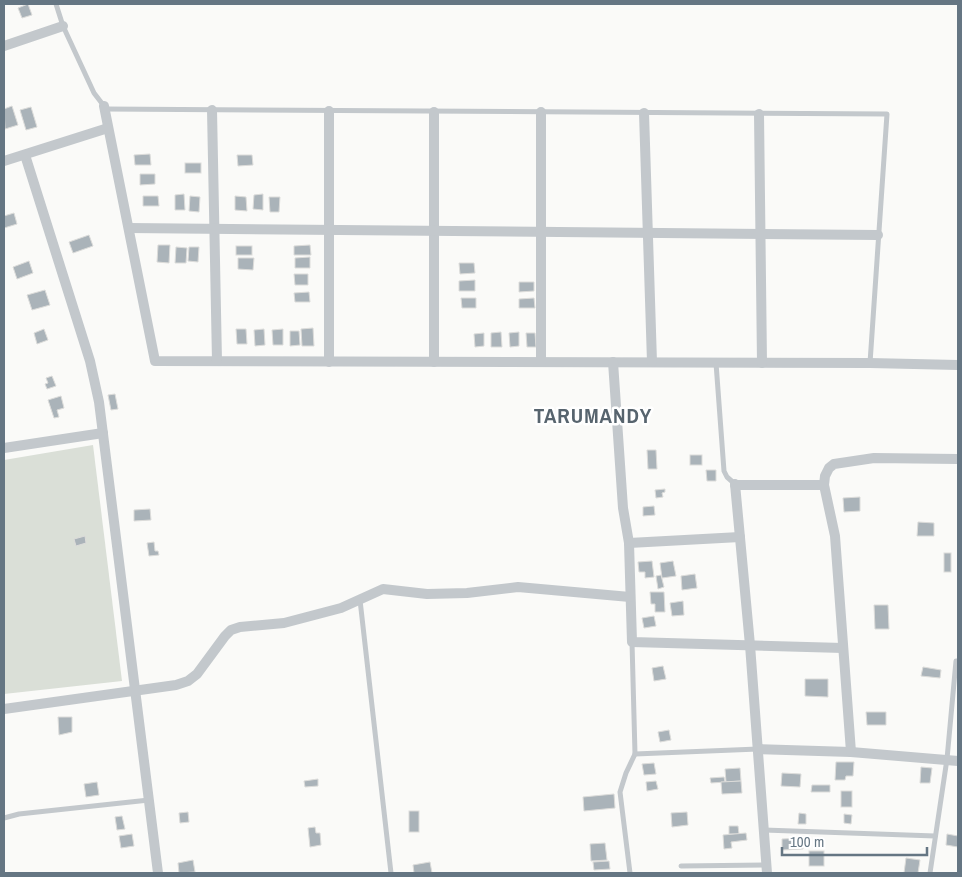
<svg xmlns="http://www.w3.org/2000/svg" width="962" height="877" viewBox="0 0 962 877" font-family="'Archivo Narrow',sans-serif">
<rect width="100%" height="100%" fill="#fafaf8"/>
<path fill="#dadfd7" d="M93,445L122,681L4,694V460Z"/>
<g fill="#aab3b9" stroke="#dcdcda">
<path d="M28,4L32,15L22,18L18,8Z"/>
<path d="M12,106L18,125L5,129L4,109Z"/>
<path d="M31,107L37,127L26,130L20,110Z"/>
<path d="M150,154L151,165H135L134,155Z"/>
<path d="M237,155H252L253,165L238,166Z"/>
<rect x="185" y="163" width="16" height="10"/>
<path d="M140,174H155V184L140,185Z"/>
<path d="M184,194L185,210H175V195Z"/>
<path d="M263,194V210L253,209L254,195Z"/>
<path d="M143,196H158L159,206H143Z"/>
<path d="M190,196L200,197L199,212L189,211Z"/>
<path d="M235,196L246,197L247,211L235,210Z"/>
<path d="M269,197H280L279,212H270Z"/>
<path d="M14,213L17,224L4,228V216Z"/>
<path d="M89,235L93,246L73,253L69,242Z"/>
<path d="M158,245H170L169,263L157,262Z"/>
<path d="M310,245L311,255H294V246Z"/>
<rect x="236" y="246" width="16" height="9"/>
<path d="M176,247L187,248L186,263H175Z"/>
<path d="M189,247H199L198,262L188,261Z"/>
<path d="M310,257V268H295V258Z"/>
<path d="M238,258H254L253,270L238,269Z"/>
<path d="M29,261L33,273L17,279L13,267Z"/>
<path d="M459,263H474L475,273L460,274Z"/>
<path d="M294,274H308V285H295Z"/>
<path d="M475,280V291H459V281Z"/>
<path d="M519,282H534V291L519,292Z"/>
<path d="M45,290L50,305L32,310L27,295Z"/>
<path d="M309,292L310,302H295L294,293Z"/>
<path d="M461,298H476V308H462Z"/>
<path d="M534,298L535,308H519V299Z"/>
<path d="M313,328L314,346H302L301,329Z"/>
<path d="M44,329L48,340L37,344L34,333Z"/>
<path d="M236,329H246L247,344H237Z"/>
<path d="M264,329L265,345L255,346L254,330Z"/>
<path d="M283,329V345H273L272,330Z"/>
<path d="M290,331H299L300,345L290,346Z"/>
<path d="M501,332L502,347H491V333Z"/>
<path d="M519,332V346L510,347L509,333Z"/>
<path d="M484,333V346L475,347L474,334Z"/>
<path d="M526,333H535L536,347H527Z"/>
<path d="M52,376L56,386L47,389L45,384L48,383L46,378Z"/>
<path d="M115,394L118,409L111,410L108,395Z"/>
<path d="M61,396L64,408L57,410L59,417L54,418L48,400Z"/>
<path d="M647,450H656L657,469H648Z"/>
<rect x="690" y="455" width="12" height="10"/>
<path d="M706,470H716V481H707Z"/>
<path d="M665,489V492L662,493L663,497L656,498L655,490Z"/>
<path d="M860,497V511L844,512L843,498Z"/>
<path d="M654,506L655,515L643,516V507Z"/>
<path d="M150,509L151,520L134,521V510Z"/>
<path d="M918,522L934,523V536H917Z"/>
<path d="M85,536L86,543L76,546L74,539Z"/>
<path d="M154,542L155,551H158L159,555L149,556L147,543Z"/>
<rect x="944" y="553" width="7" height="19"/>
<path d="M652,561L654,577L645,578V572H639L638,562Z"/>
<path d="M673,561L676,576L662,578L660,563Z"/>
<path d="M695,574L697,588L682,590L681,576Z"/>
<path d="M661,575L664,587L658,589L656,576Z"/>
<path d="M650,592H664L665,612H655V604H651Z"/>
<path d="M683,601L684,615L672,616L670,603Z"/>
<path d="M874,605H888L889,629H875Z"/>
<path d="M654,616L656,626L644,628L642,618Z"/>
<path d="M663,666L666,679L654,681L652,668Z"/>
<path d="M923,667L941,670L940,678L921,676Z"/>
<path d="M805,679H828V697L805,696Z"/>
<path d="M866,712H886V725H867Z"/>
<path d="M58,717H72V732L59,735Z"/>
<path d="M669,730L671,740L660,742L658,732Z"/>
<path d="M836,762H854L853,776H846L845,780H835Z"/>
<path d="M654,763L656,774L644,775L642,764Z"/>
<path d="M921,767L932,768L930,783H920Z"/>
<path d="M740,768L741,781L726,782L725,769Z"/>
<path d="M782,773L801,774L800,787L781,786Z"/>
<path d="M724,777L725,782L711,783L710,778Z"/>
<path d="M318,779V786L305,787L304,781Z"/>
<path d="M656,781L658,789L647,791L646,782Z"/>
<path d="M741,781L742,793L722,794L721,782Z"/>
<path d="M97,782L99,795L86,797L84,784Z"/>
<path d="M812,785H830V792H811Z"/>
<rect x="841" y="791" width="11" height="16"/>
<path d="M614,794L615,808L584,811L583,797Z"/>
<rect x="409" y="811" width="10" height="21"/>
<path d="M188,812L189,822L180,823L179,813Z"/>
<path d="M687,812L688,825L672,827L671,813Z"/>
<path d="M799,813L806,814V824H798Z"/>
<path d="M844,814L852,815L851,824L844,823Z"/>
<path d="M122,816L125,829L117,830L115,817Z"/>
<path d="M729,826H738L739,834H729Z"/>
<path d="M315,827L316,833H320L321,845L310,847L308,828Z"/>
<path d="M746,833L747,840L731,842L732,848L724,849L723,835Z"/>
<path d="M132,834L134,846L121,848L119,836Z"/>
<path d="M947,834L958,836V847L946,845Z"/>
<path d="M802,838L803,849L782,850V839Z"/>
<path d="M605,843L607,860L591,861L590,844Z"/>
<rect x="809" y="851" width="15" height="15"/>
<path d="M906,858L920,860L918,873H904Z"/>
<path d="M193,860L195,872L179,873L178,863Z"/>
<path d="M609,861L610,869L594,870L593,862Z"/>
<path d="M430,862L432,873H414L413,865Z"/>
</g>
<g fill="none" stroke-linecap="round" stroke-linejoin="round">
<g stroke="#c3c8cc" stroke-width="5">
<path d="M56,4L63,26L94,93L104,106"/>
<path d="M105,109L887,114L870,363"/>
<path d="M716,363L724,471L727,477L735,484"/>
<path d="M360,600L391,873"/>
<path d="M635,754L758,749"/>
<path d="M4,818L19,814L149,800"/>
<path d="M764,830L935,836"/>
<path d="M681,866L766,865"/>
<path d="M630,873L620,792L626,773L635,754L632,642"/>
<path d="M930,873L947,759L956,661H958"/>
</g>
<g stroke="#c3c8cc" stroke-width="10">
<path d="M4,46L63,26"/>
<path d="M104,106L155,361L870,363L958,365"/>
<path d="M212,110L217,361"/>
<path d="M329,111V362"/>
<path d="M434,112V362"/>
<path d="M644,113L652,362"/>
<path d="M759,114L762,363"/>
<path d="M25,155L90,361L99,402L158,873"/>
<path d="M4,161L108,128"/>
<path d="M129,228L878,235"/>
<path d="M541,362V112"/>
<path d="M613,362L623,508L629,543L632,642L843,648"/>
<path d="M4,448L103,433"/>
<path d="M735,484L750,645L767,873"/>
<path d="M735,485H824"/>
<path d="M629,543L740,537"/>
<path d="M4,709L176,685L188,681L197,674L225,636L231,630L240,627L284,623L341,608L383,589L427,594L467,593L518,587L630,597"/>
<path d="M758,749L851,752L958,761"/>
<path d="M851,752L835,536L824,485L825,476L829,468L834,464L874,458L958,459"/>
</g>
</g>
<g text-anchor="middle" stroke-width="5" stroke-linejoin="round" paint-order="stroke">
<g font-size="21" font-weight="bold" letter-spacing="1" fill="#57646e" stroke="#fff">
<text x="593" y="423">TARUMANDY</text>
</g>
</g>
<rect width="962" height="877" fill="none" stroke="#657683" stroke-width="10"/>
<path d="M782 847v8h145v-8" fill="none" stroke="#657683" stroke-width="2.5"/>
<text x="790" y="847" font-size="15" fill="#657683" stroke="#ffffff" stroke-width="4" paint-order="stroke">100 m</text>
</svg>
